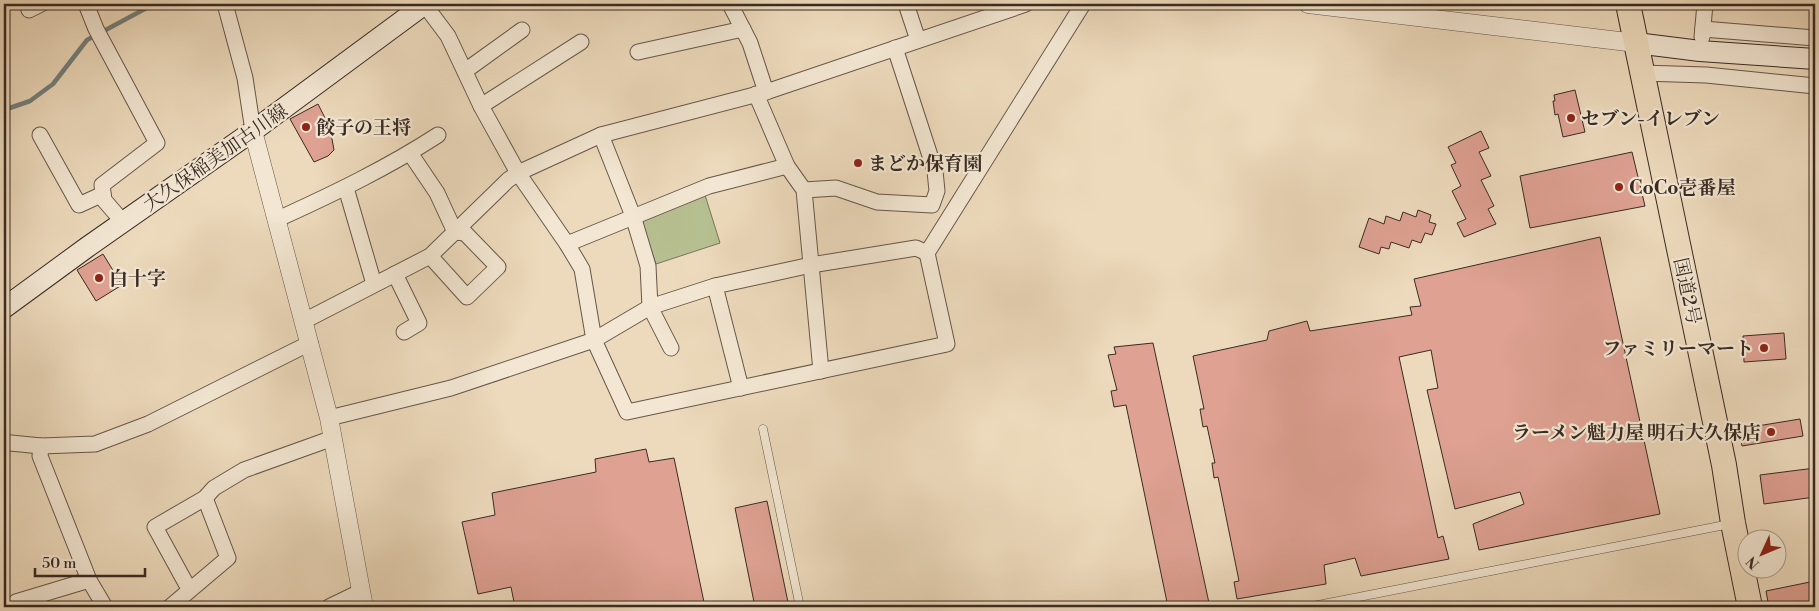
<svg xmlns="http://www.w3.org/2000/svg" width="1819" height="611" viewBox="0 0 1819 611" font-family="'Libre Bodoni','Noto Serif JP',serif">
<rect width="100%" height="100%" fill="#eddabc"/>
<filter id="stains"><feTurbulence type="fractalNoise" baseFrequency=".004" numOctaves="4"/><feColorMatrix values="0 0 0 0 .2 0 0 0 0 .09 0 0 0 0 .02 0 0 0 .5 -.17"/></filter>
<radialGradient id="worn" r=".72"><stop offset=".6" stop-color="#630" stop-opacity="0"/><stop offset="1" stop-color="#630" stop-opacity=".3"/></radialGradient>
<path fill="#b7c092" stroke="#78765b" d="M705,195L720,243L656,264L642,223L645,215Z"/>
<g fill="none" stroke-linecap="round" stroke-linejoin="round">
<path stroke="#73807c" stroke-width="4.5" d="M4,110L30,101L53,84L87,40L154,4"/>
</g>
<g fill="#dea192" stroke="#392b24">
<path d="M1575,90L1585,132L1563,137L1558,114L1555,115L1553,101H1555L1554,95Z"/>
<path d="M318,104L325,118L324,120L332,139L334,150L328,156L314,162L290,119Z"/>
<path d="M1481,131L1489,148L1479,152L1491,176L1481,180L1494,206L1488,209L1496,224L1464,237L1457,223L1466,219L1452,191L1461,186L1451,165L1456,163L1448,147Z"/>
<path d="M1632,152L1645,206L1530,228L1520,176Z"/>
<path d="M1418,210L1431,215L1429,222L1436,224L1432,235L1425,233L1421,243L1412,240L1409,248L1391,242L1389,249L1381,247L1379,254L1359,247L1369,218L1384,224L1386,216L1400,221L1403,212L1416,217Z"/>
<path d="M1600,237L1660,514L1479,550L1473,524L1524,504L1520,492L1455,509L1427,390L1438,388L1431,350L1399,357L1438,538L1443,536L1449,559L1361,576L1355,558L1324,565L1326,584L1237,599L1234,582L1239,581L1218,477L1214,478L1212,463H1215L1207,426L1203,427L1200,409H1204L1193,356L1267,340L1269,331L1307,321L1310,331L1412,315L1410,307L1421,306L1414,279Z"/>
<path d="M103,254L122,285L96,301L77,270Z"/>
<path d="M1784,333L1786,359L1744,362L1743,336Z"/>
<path d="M1153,343L1209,603L1192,607H1168L1126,405L1114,407L1111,391L1117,390L1108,355L1116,354L1114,347Z"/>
<path d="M1800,419L1803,436L1742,446L1739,429Z"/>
<path d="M646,449L649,462L674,458L705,607H515L511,587L478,594L462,522L495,515L492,493L596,472L595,459Z"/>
<path d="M1815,468V497L1764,504L1760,475Z"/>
<path d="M767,501L789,607H755L735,508Z"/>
<path d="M1815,581V607H1769L1766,591Z"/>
</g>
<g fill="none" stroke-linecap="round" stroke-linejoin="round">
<defs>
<g id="service">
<path d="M763,429L800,607"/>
<path d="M1308,607L1730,524"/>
</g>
<g id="minor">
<path d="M86,4L96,29L157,143L102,185L104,200L123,222"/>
<path d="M225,4L245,78L253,131"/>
<path d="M424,4L448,36L481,106L518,173L567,244L582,269L594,340L627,412L947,344L927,253L1083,4"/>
<path d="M730,4L750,43L766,92"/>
<path d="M906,4L918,40"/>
<path d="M29,10L41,4"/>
<path d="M1703,29L1815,38"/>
<path d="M1702,37L1705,4"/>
<path d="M638,52L743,29"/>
<path d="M465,71L522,30"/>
<path d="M1642,73L1706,75L1815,86"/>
<path d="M756,94L787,166L804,190L821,371"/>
<path d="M481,106L581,42"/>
<path d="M40,135L79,205L103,194"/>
<path d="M601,135L633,216L648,266L650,307L671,348"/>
<path d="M410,153L437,193L455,232L465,233L498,267L467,297L430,256"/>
<path d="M346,188L374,284"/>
<path d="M804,190L836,188L877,202L932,205L937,191L935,171L895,48"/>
<path d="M278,219C333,194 387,168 438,135"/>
<path d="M567,244L709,186L787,166"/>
<path d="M395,274L419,323L404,332"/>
<path d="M715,286L741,388"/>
<path d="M304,321L430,256L508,180L518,173L601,135L766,92L1026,4"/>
<path d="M329,418L451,388L594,340L650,307L715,286L811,265L916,248L927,253"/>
<path d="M4,444L11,443L41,446L95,444L148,424L310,343"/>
<path d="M41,446L40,456L89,580L105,607"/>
<path d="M189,589L155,527L205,498L214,488L244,470L333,438"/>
<path d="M19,607L16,602L89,580"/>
<path d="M170,607L228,558L205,498"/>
<path d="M329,607L360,592"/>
</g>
<g id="tertiary">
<path d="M1308,4L1636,43"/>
<path d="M253,131L329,418L364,607"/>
</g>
<g id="secondary">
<path d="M1636,43L1700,51L1815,59"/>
<path d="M4,308L86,248L253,131L425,4"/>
</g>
<path id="trunk" d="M1628,4L1724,465L1733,523L1750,607"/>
</defs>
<use href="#service" stroke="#66574a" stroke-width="9"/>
<use href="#minor" stroke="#66574a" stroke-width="17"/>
<use href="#tertiary" stroke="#66574a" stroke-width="19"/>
<use href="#secondary" stroke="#392b24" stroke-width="22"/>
<use href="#trunk" stroke="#392b24" stroke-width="26"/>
<use href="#service" stroke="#f3e7d3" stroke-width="8"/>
<use href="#minor" stroke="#f3e7d3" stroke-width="15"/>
<use href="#tertiary" stroke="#f3e7d3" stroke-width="18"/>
<use href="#secondary" stroke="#f3e7d3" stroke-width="20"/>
<use href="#trunk" stroke="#eddabc" stroke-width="24"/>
</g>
<g fill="#8f2418" stroke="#f3e7d3" stroke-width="2">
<circle cx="1571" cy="118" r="5"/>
<circle cx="306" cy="127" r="5"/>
<circle cx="858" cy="163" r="5"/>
<circle cx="1619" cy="187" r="5"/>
<circle cx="99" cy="278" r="5"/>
<circle cx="1764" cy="348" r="5"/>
<circle cx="1771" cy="432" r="5"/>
</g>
<g text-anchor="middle" stroke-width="4.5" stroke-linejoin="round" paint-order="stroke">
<g font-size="19" font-weight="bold" fill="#392b24" stroke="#f3e7d3" text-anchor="start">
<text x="1581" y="125">セブン-イレブン</text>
<text x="316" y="134">餃子の王将</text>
<text x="868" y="170">まどか保育園</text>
<text x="1629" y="194">CoCo壱番屋</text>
<text x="109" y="285">白十字</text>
<text x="1754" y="355" text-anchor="end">ファミリーマート</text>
<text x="1761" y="439" text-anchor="end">ラーメン魁力屋 明石大久保店</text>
</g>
<g font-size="19" fill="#392b24" stroke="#f3e7d3">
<text transform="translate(215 157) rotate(-35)" y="7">大久保稲美加古川線</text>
<text transform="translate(1688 291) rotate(78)" y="7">国道2号</text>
</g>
</g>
<rect width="1819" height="611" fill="none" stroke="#eddabc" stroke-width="20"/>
<rect x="5" y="5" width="1809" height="601" fill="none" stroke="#392b24" stroke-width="2.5"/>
<rect x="10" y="10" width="1799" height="591" fill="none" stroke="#392b24"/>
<g transform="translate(1762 554) rotate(226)"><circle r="24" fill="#f3e7d3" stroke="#a99c8d"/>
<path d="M0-4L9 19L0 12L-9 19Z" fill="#8f2418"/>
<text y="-8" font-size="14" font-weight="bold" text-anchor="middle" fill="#392b24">N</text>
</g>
<path d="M35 568v8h110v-8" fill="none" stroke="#392b24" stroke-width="2.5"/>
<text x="42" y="568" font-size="15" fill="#392b24" stroke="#f3e7d3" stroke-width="4" paint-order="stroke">50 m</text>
<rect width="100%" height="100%" filter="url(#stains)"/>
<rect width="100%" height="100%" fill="url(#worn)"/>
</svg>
